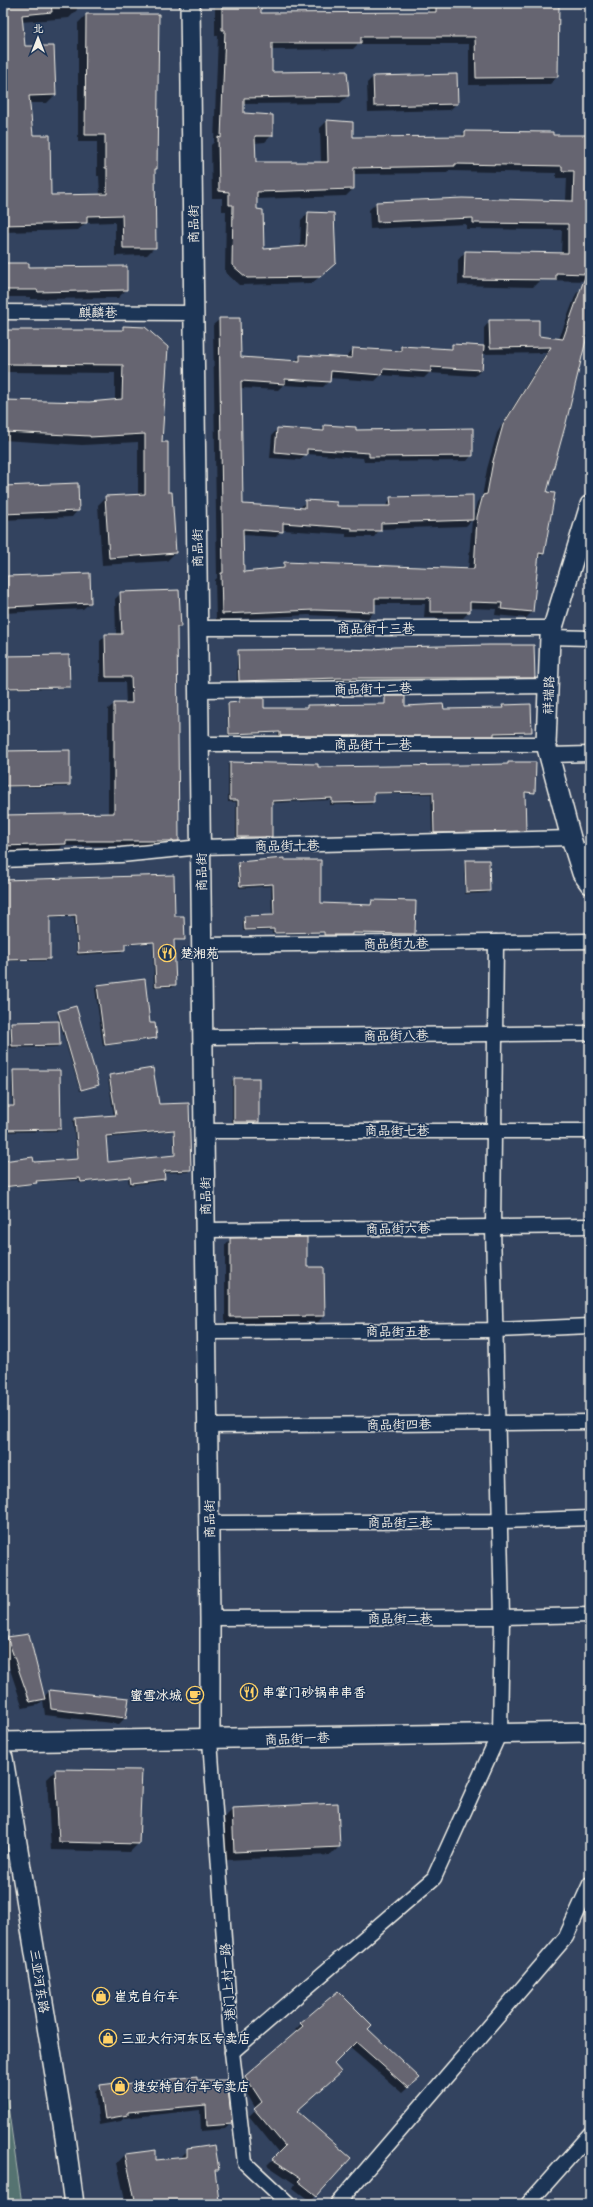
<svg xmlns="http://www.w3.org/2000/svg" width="593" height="2207" viewBox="0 0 593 2207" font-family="Mynerve,'LXGW WenKai TC',sans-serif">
<rect width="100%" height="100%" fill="#33435f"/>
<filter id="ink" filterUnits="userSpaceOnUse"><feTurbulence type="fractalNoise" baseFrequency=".025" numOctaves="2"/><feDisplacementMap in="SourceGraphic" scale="8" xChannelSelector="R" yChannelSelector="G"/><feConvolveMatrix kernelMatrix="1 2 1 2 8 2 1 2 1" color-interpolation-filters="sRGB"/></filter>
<g filter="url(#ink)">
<path fill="#557371" stroke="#a4b2ac" d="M3,2071L22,2204H3Z"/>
<g fill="#0007" fill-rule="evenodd">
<path d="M3,3H76L77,10L69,18L21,22L24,47L55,95L47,103H29L32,136L50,196L100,195L99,176H97V142H78V23L86,15L156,168L154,170L155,247L147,255L115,256V222L86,223L78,230L3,232Z"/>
<path d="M215,3H260V14L429,13V3H555L557,77L550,84L469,85V44H358L353,49L271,50V73L348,96L340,103L243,104V114L272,135L265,142L254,143L255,163H321L320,128L327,121L352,138L460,137L465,132L590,136V281L540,280L533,287L458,285V260L465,252L561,254L562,230L466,229V224L370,229L369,210L376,203L566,201L567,178H556V173L449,171L447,173L353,174V189L346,196L256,199V210L263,250L300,248L301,220L308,213L328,270L312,283L239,285L225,272L226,211H222V198H212L211,145L214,142L218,36H215Z"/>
<path d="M373,77L457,103L450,110L368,112L367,83Z"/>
<path d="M3,264L28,268L126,290L118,298L30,299V297H3Z"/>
<path d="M582,288L590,290V338L588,340H585L545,493L543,554L538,559L532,612L526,618L495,615L496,609L469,608V612L463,618H424L425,604H374V612L368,618L308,615L216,620L215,580L217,578L213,325L220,319L240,358L295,362L300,356L346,359L347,356L353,349L396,352L401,347L448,350L453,345L484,347V328L490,321L538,337L559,339L576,294ZM546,353L497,433L487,469L482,497L477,502L473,517L391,498L385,507H336L306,501L299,509L242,505L240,388L278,390L283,385L323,387L329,381V378L375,381L381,375L424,378L429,373L475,376L481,370L482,354ZM472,520L468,570L285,563L278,570L243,573L242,535L276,537L282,530L346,534V537H374L380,529L466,526Z"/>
<path d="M124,327L161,443L175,553L167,561L102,565L98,505L106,497L138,495V442L82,445L3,440V401L89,403L115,401V373L3,372V331H119Z"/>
<path d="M325,426L355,431L472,455L467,461L364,462L363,458L306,454L300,460L270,458L272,435L278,429L319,432Z"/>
<path d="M3,487L78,510L72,517L3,520Z"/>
<path d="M7,577L90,603L83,609L3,613V581Z"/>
<path d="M121,593L180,627L176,631L178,840L172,846H62L59,850L3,851V816L108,814V709L114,704H126L125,682H100V641L106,635H116L115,599Z"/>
<path d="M375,650L534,677L532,679L338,680L237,682V653L239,651H373Z"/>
<path d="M3,657L69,686L67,688L3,689Z"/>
<path d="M590,664V708L589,666Z"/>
<path d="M386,697L404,707L443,710L501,708L503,706L531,731L529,733L493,735L491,737H278V733L228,735L227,706L238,703L240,699L263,709H306L308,706L384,705Z"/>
<path d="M3,752L69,785L67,787H3Z"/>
<path d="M230,763L317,765V768L506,765L509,763L534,792L524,794L525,830L523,832L432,834L431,794H373L372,804L330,805V800L271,803V836L269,838L236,839V802H228V765Z"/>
<path d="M465,861H488L489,891L487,893L465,894L464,863Z"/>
<path d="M239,862L320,904L370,906L372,901L414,933L412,935L351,934L349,936L333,937L323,936V933L272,934V931H243V919L245,917L272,916L271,886L239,888L237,864Z"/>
<path d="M3,881L174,917L184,939L173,942L175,985L173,987H154L153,943L124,945L122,952L77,955L74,917H49V959L47,961H3Z"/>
<path d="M97,986L149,1025L156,1037L154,1039L103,1046L95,988Z"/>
<path d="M59,1012L98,1084L96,1086L80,1091L57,1014Z"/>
<path d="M12,1022L59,1045L57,1047L10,1048V1024Z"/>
<path d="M14,1071H59L60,1129L59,1131L3,1132V1107H12V1073Z"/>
<path d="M110,1076L158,1105L188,1104L190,1170L188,1172L163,1173L164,1179L162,1181L129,1185L128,1178L79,1183V1180L36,1182L34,1184L3,1188V1162L33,1163L77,1160L73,1121L75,1119L114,1116L108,1078ZM173,1131L174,1156L108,1164L105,1138Z"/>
<path d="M234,1079H258V1122L257,1124H232V1081Z"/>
<path d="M230,1239L306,1268L324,1316L318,1322L225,1323V1245Z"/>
<path d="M8,1638L44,1697L49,1691L125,1718L119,1724L45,1715L43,1700L38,1705L23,1708L3,1649V1643Z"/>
<path d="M56,1770L138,1844L130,1852L51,1850L47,1779Z"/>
<path d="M233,1809L339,1847L331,1855L226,1860L224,1818Z"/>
<path d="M338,1992L412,2084L402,2093L349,2047L333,2064L296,2112L316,2195L310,2201L293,2188L295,2184L267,2165L279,2153L249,2116L256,2109L240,2082L297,2032L295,2030L301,2024Z"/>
<path d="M196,2081L231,2123L225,2129L201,2131L200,2110L124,2118L121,2121L99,2125L95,2092L101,2086H123Z"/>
<path d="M188,2150L217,2170L214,2173L217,2201L214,2204H126L117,2163L125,2155L155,2152V2162L179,2159Z"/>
</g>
<g fill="#666571" stroke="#f4f1e8" fill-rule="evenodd">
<path d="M3,3H51L52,12L22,15L25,46H54L56,95L29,96L33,135H50L51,195L107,194V168H105V135H85L86,14H159L157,169H155L156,248H123L122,215L87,216V223L3,225Z"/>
<path d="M222,3H261V13L436,12V3H459V7L502,6V3L559,4L558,77L476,78L475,37H361V43H272V72L347,71L349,96L244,98V113L273,115V136H255L256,162H328L327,120L353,122V137L465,136V131L553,132V135H590V333L588,332L566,423L547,492L555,493L544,554L539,553L533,612L501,609L502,603L470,602V612H430V598H375V612L315,610L222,614L221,573H223L219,318H240L241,357L300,361V355L352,358L353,348L401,351V346L452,349V344L484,346L482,370L431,367V372L383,369L382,375L331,371L330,382L285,379V384L241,381L243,504L305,508V500L337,502V506H391L390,497L473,495V520L381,523V531H352V528L283,523V532L243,529L244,572L284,568V562L474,569L477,517L483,495L487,494L493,461L503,425L551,347L490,348L489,320H539V336L563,339L586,274L556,273V280L464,279L465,251L568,253V224L473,223V218L377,222L376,202L462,198L573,201L574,171H562V166L455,164V166L354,168V189L257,192V209L263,210L264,249L306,246L308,212L334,213L336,263L320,277L247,278L232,265L233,205H229V192L219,191L218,137L221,138L225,30H222Z"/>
<path d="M457,74L458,104L374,106L373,76Z"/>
<path d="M3,263H29V267L127,266V290L38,292L37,290H3Z"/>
<path d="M123,326L145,327L168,347L162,442H168V492H172L176,553L109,558L105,496L145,494V434L90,437V436L3,432V400L89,402L122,399L123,365L3,364V330H123Z"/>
<path d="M324,425L356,427V430L473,428V456L369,457V453L307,449V455L275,452L277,428L324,431Z"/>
<path d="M78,483L79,511L3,514V486Z"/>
<path d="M90,573L91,603L8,607L7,576Z"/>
<path d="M179,590L181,627H177L179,841H66V844L3,846V815L114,813V703H132L131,677H106L105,634H122L120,592Z"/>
<path d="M489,645H534L535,678H340L239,681L238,650L340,649L375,650V649L394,647Z"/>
<path d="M69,655L70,687L3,688V656Z"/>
<path d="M385,696H405V706L443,704L444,709L503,708L502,705L531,704L532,732L494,733V736H280V732L229,734L228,703L239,702V698H264V708H307V705L385,704Z"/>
<path d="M70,750V785L3,786V751Z"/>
<path d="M230,762L318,764V767L462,765L508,764V762H536L535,793L525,792L526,831L434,833L433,792L374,793V802L332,803V798L272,801V837H238V800H230Z"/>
<path d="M284,858V860H321V903L371,905L372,900L416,901L415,934L352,933V935H324V932L274,933V929L245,930L244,916L274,915L273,884L240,886L238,862Z"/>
<path d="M465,860H489L490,891L466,892Z"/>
<path d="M174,875L175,916H184L185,940H174L176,985L156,986L154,942L125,944V950L78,953L76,915L50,916V959L3,960V880Z"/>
<path d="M145,979L150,1023H155L157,1038L105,1045L97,985Z"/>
<path d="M76,1006L99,1085L81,1090L58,1011Z"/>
<path d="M59,1021L60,1045L12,1046L11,1022Z"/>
<path d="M153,1068L159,1104L189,1103L191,1170L164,1171L165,1179L131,1183L130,1177L81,1182L80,1178L36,1181L37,1183L3,1187V1161L33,1157L34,1162L78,1159L75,1118L116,1115L109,1075ZM174,1130L175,1155L108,1162L106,1136Z"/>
<path d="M13,1070H60L61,1129L3,1130V1106H14Z"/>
<rect x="234" y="1078" width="25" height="44"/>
<path d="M307,1237V1267H324L325,1316L230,1317V1238Z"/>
<path d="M29,1634L45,1699L30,1702L7,1637Z"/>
<path d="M49,1690L129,1698L126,1718L51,1709Z"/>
<path d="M55,1769L142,1770L139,1844L59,1842Z"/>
<path d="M338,1803L340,1847L234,1852L232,1808Z"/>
<path d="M338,1991L372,2025L368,2029L420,2078L408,2088L356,2042L334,2064L341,2072L297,2111L351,2158L317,2196L298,2181L301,2178L272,2159L285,2146L254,2109L262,2102L245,2076L303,2026L300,2023Z"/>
<path d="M197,2076V2080H227L232,2124L207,2126L206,2105L128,2112V2115L105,2119L100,2085L124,2082V2085Z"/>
<path d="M215,2145L219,2170H215L219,2201L198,2204H136L125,2154L156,2150V2160L187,2157V2149Z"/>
</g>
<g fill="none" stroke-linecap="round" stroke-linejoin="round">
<defs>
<g id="street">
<path d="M3,312L194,313"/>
<path d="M198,628H553"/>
<path d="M550,637L590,638"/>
<path d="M199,690L548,686"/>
<path d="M199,744H546"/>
<path d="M549,755L590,754"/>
<path d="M575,851H590"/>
<path d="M3,860L121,855L201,847L571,838"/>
<path d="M202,945L590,941"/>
<path d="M203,1037L590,1033"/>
<path d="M204,1131H590"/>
<path d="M205,1230L590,1226"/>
<path d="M207,1332L495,1330L590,1326"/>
<path d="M208,1426L590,1422"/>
<path d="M209,1523L500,1521L590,1518"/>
<path d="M210,1618L502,1617L590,1615"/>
<path d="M210,1740L232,2052L245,2163L289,2204"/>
<path d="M232,2052L434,1878L500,1732L502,1617L493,1227L496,942"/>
<path d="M337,2204L566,1937L590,1884"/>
<path d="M528,2204L590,2134"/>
</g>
<g id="secondary">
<path d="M190,3L210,1618V1740"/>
<path d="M590,505L550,637L546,744L571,838L582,873L590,884"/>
<path d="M3,1742L590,1732"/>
<path d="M3,1758L64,2130L74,2204"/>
</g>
</defs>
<use href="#street" stroke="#f4f1e8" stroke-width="17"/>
<use href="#secondary" stroke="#f4f1e8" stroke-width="22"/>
<use href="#street" stroke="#1d3557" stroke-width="14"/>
<use href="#secondary" stroke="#1d3557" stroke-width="19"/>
</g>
</g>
<defs>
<symbol id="restaurant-ring" viewBox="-11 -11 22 22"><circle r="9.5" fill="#1d3557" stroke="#ffd166" stroke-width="1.5"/><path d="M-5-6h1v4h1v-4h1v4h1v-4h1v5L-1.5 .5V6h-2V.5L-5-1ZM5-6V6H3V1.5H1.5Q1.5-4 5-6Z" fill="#ffd166"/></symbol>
<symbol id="cafe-ring" viewBox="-11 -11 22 22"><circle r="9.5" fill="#1d3557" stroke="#ffd166" stroke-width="1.5"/><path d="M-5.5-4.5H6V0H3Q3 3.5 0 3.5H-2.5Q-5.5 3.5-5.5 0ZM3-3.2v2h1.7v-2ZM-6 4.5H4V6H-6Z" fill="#ffd166"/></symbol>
<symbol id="shop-ring" viewBox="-11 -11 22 22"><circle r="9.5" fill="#1d3557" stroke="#ffd166" stroke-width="1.5"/><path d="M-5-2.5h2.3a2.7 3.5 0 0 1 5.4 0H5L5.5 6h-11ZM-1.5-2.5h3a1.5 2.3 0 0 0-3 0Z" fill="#ffd166"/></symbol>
</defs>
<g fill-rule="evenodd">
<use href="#restaurant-ring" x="157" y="943" width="20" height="20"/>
<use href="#restaurant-ring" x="239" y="1682" width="20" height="20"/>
<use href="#cafe-ring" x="185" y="1685" width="20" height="20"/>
<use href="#shop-ring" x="91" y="1986" width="20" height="20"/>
<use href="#shop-ring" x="98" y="2028" width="20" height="20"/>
<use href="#shop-ring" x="110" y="2076" width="20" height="20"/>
</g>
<g text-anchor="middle" stroke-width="3" stroke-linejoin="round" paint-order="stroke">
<g font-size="13" fill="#f4f1e8" stroke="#1d3557">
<text transform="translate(193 224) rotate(-91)" y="5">商品街</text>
<text x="98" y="317">麒麟巷</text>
<text transform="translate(197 548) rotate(-91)" y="5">商品街</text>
<text x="376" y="633">商品街十三巷</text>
<text transform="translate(373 688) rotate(-1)" y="5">商品街十二巷</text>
<text transform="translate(548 695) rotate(-88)" y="5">祥瑞路</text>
<text x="373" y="749">商品街十一巷</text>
<text transform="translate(287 845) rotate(-1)" y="5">商品街十巷</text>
<text transform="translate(201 872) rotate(-91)" y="5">商品街</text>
<text transform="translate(396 943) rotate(-1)" y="5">商品街九巷</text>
<text transform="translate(396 1035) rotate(-1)" y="5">商品街八巷</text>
<text x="397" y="1135">商品街七巷</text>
<text transform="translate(205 1196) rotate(-91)" y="5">商品街</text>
<text transform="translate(398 1228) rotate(-1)" y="5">商品街六巷</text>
<text x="398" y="1336">商品街五巷</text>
<text transform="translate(399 1424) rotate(-1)" y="5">商品街四巷</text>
<text transform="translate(209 1519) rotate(-91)" y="5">商品街</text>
<text x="400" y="1527">商品街三巷</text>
<text x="400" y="1623">商品街二巷</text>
<text transform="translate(297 1738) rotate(-2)" y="5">商品街一巷</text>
<text transform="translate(40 1981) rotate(81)" y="5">三亚河东路</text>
<text transform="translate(227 1982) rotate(-94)" y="5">港门上村一路</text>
</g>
<g font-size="13" font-weight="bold" fill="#f4f1e8" stroke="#1d3557" text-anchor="start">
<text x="180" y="958">楚湘苑</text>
<text x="262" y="1697">串掌门砂锅串串香</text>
<text x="182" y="1700" text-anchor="end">蜜雪冰城</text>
<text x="114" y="2001">崔克自行车</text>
<text x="121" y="2043">三亚大行河东区专卖店</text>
<text x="133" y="2091">捷安特自行车专卖店</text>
</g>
</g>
<rect width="593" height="2207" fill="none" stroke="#1d3557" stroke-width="16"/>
<rect x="8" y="8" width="577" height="2191" fill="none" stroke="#f4f1e8" stroke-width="1.5" filter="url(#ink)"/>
<g transform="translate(38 38)" stroke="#1d3557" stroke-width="3" paint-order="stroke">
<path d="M0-3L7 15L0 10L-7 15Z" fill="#f4f1e8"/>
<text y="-6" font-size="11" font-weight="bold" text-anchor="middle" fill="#f4f1e8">北</text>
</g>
</svg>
